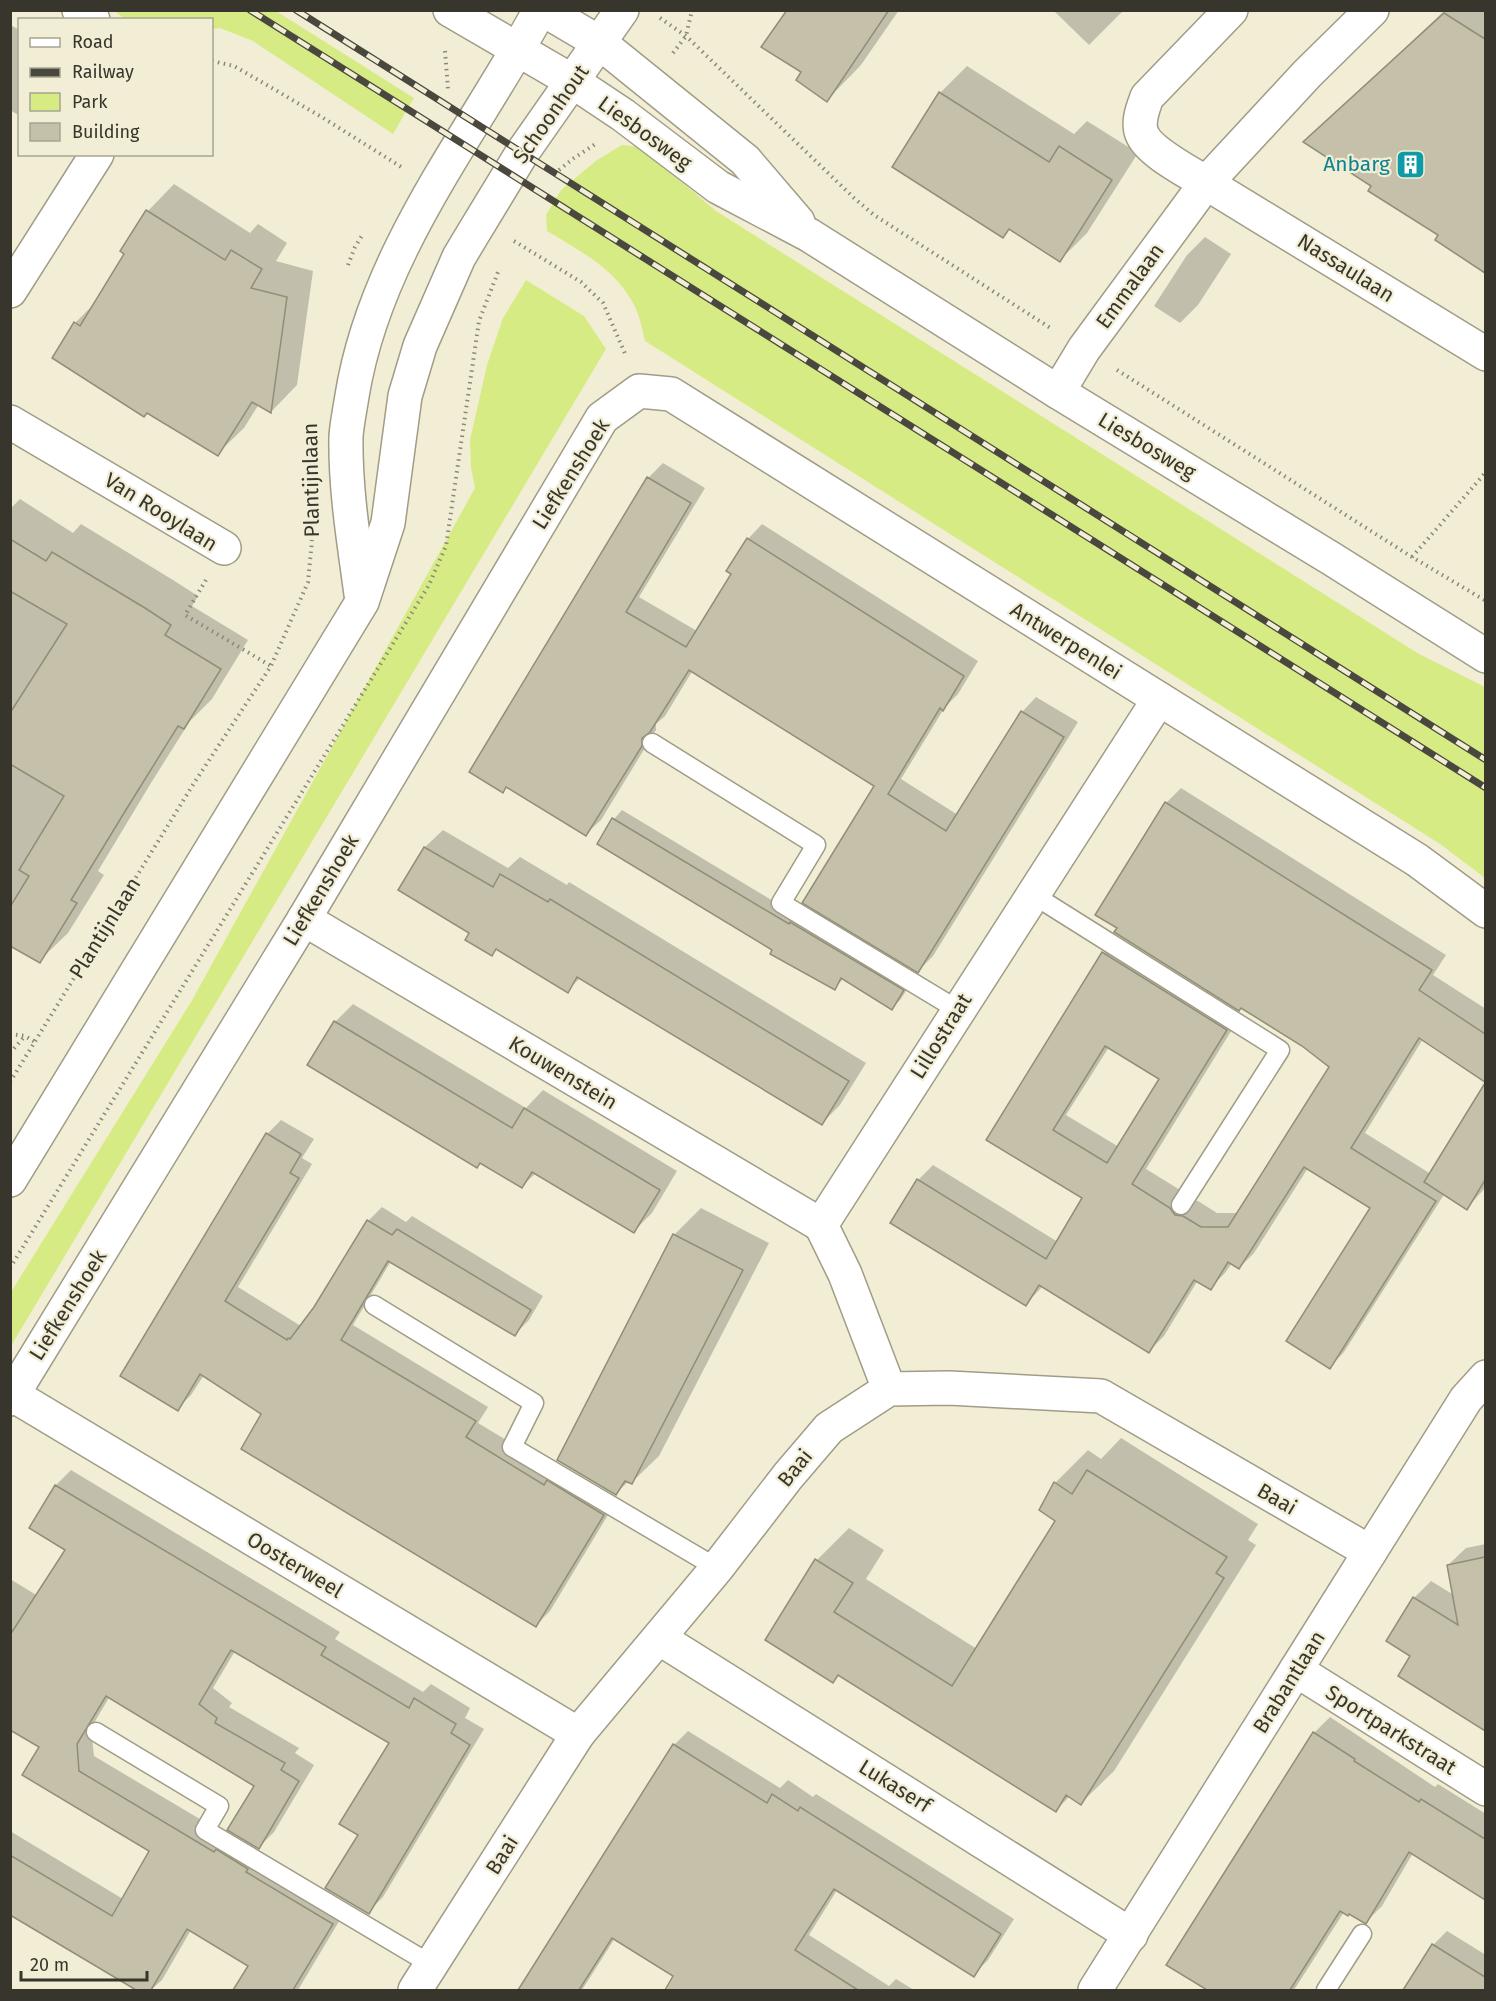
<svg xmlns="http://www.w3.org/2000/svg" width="1496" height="2001" viewBox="0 0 1496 2001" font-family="'Fira Sans',sans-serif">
<rect width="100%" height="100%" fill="#f2eed6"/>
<g fill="#d7eb85">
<path d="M114,11H276L414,98L393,134L253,41L220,28L212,29V20L125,19Z"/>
<path d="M622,145L640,147L716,211L1419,654L1485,687V878L1440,844L645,341C642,329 640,316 634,305C616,269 580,251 547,231L546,215L561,190L597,160Z"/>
<path d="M526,280L584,316L606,349L11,1346V1292L191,1002L475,488L471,468L470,440L487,365L503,318Z"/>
</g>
<g fill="#0003" fill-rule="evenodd">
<path d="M788,10H899L861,65L827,100L803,72Z"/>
<path d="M1053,10H1124L1089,45Z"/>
<path d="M1445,10H1486V271L1437,240L1440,235L1373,186L1306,142Z"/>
<path d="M10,25L20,30V116L10,110Z"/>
<path d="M967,66L1074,134L1087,121L1138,153L1087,233L1060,260L1011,228L1003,236L940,93Z"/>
<path d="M174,184L250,233L258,224L287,243L276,261L313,271L297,385L271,412L259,404L244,428L217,454L75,323L96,302L126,254L122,250L148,211Z"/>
<path d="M1205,237L1231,254L1198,305L1180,323L1154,306L1187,255Z"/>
<path d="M663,463L705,488L639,597L697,631L733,574L748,539L762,524L978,661L958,694L945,707L901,779L958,815L1022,712L1036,697L1078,722L933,956L918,971L876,785L693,670L665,716L656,724V730L601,820L586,834L507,786L502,791L471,772L648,478Z"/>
<path d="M20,499L73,533L81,524L173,580L198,596L192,606L248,640L212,699L190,721L151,783L98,871L104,875L68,933L39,961L10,944V509Z"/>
<path d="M1181,788L1446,955L1433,975L1486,1009V1080L1423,1039L1365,1133L1431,1174L1486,1086V1187L1467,1208L1445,1193L1344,1352L1330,1367L1372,1207L1308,1168L1254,1253L1239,1268L1232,1263L1225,1273L1210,1288L1198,1280L1164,1336L1149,1351L1043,1286L1026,1304L918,1180L933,1165L1058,1242L1084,1198L988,1139L1104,953L1119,938L1241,1015L1146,1169L1185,1193L1191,1200L1198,1201L1217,1213H1239L1331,1066L1166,803ZM1109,1047L1161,1079L1119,1147L1066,1115Z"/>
<path d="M622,810L798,916L912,981L901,999L892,1008L844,978L835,988L599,843L614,819Z"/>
<path d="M443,830L508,868L520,857L567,885L569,882L866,1063L840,1105L822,1123L581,977L567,991L497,949L492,954L471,932L400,890L425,847Z"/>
<path d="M353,1004L526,1108L543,1090L677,1171L652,1213L634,1231L536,1173L522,1186L335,1022Z"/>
<path d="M281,1120L314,1139L302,1158L312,1164L238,1287L301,1326L315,1308L368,1221L382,1207L406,1222L412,1216L543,1296L529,1320L515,1334L391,1261L353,1325L488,1407L478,1423L558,1471L617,1500L550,1611L536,1625L263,1413L204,1375L191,1395L177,1409L267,1134Z"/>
<path d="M701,1208L769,1243L659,1456L632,1482L629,1481L616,1493L674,1235Z"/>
<path d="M1121,1438L1258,1524L1248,1540L1256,1545L1114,1771L1081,1803L1070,1796L1056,1810L840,1674L833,1681L817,1560L849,1528L884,1550L866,1579L977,1649L1057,1521L1055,1483L1088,1450L1101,1459Z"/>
<path d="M71,1470L340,1632L335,1639L423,1692L431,1684L470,1708L465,1718L484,1729L383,1897L368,1912L360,1834L391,1742L235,1651L213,1688L232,1703L229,1707L299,1748L295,1753L314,1765L274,1832L259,1847L256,1785L110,1696L91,1728L94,1756L230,1837L232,1835L262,1853L260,1856L347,1908L298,1990H235L250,1965L191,1930L162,1980L151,1990H139L10,1913V1831L123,1899L151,1850L41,1747L10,1728V1579L38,1596L67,1550L31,1528L56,1485Z"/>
<path d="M1486,1544V1659L1433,1697L1412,1656L1414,1598L1431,1581L1454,1595L1448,1565L1466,1548Z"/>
<path d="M1330,1717L1435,1787L1438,1784L1486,1814V1898L1413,1853L1382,1906L1366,1922L1349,1912H1344L1294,1990H1209L1168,1965L1314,1733Z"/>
<path d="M688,1731L780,1788L788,1780L813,1797L816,1794L1014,1919L988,1960L973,1975L837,1890L809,1935L889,1986L896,1979L914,1990H752L743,1985L739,1990H666L676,1976L615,1938L582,1990H520L674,1745Z"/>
<path d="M1447,1931L1486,1955V1990H1405L1433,1945Z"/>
</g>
<g fill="#c4c0a9" stroke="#918d77" stroke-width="1.5" fill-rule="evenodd">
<path d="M787,10H889L827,102L796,80L801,72L761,47Z"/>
<path d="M1444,13L1485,39V273L1435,240L1438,235L1368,191L1371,186L1303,142Z"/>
<path d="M939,92L1049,162L1059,146L1112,180L1060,262L1009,229L1003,238L892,167Z"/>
<path d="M146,210L225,260L231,250L262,269L251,288L287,297L271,413L252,402L218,456L147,413L144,417L52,358L74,322L80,326L124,254L120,251Z"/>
<path d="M647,477L691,503L626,612L686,647L731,574L726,571L747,538L964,676L943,711L940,708L888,794L946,831L1021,711L1064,737L918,973L802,903L874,786L689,670L650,732L642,738V746L586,836L506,787L503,793L469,772Z"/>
<path d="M10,539L46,561L52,552L145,608L171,625L165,635L221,669L184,729L178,726L124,813L71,900L77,903L40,963L10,946V907L29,876L19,870L64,796L10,764V713L67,624L10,591Z"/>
<path d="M1165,802L1432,970L1419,990L1485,1034V1082L1419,1038L1351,1148L1436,1201L1330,1369L1286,1341L1370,1208L1304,1167L1239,1269L1228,1262L1211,1290L1194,1280L1149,1353L1039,1285L1026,1306L890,1223L917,1179L1046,1259L1082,1198L986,1140L1102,952L1227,1030L1132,1184L1170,1208L1175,1215L1183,1216L1201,1227H1228L1329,1067L1302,1046L1241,1008L1239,1011L1114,932L1117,928L1095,915ZM1105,1046L1159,1079L1107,1163L1053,1130Z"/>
<path d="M612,818L789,924L790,922L904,990L892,1010L841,978L835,990L770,954L772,950L597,844Z"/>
<path d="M424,847L493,887L500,874L548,902L550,899L849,1081L822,1125L577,977L568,993L496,949L492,956L465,940L469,933L398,890Z"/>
<path d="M334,1021L512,1128L524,1108L660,1190L634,1233L532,1172L522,1188L480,1163L477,1168L307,1065Z"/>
<path d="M1485,1083V1180L1467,1210L1424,1182Z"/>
<path d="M266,1133L301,1154L290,1173L299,1178L225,1301L287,1340L288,1338L290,1339L314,1307L367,1220L392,1235L397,1229L531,1310L515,1336L388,1261L341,1340L476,1421L466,1437L544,1485L547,1480L604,1515L536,1627L241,1449L261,1414L200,1374L178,1411L120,1376Z"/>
<path d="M673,1234L743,1270L632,1484L625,1481L616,1495L557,1460Z"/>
<path d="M1087,1470L1227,1557L1216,1573L1224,1578L1081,1805L1066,1795L1056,1812L838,1675L833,1683L765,1640L815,1559L853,1583L834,1612L952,1686L1055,1521L1039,1510L1054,1482L1072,1494Z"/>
<path d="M55,1485L326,1647L321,1655L409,1708L414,1698L456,1724L451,1733L470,1745L369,1914L325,1888L358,1835L339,1824L389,1743L231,1650L199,1704L217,1718L215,1723L285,1763L281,1770L299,1781L259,1849L227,1830L254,1786L106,1696L77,1744L79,1771L214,1852L216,1849L248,1869L246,1872L333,1924L293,1990H233L248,1966L187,1929L151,1990H136L10,1915V1855L112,1916L149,1851L22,1775L39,1747L10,1730V1635L65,1550L29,1528Z"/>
<path d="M1485,1557V1731L1398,1676L1410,1656L1386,1641L1413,1597L1458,1625L1447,1565Z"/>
<path d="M1313,1732L1355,1759L1354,1761L1419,1802L1421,1799L1485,1839V1900L1409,1852L1366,1924L1349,1914L1348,1916L1340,1911L1290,1990H1207L1166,1965Z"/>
<path d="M673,1744L767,1803L772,1794L798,1811L800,1807L1001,1934L974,1977L834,1889L795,1950L858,1990H665L673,1976L612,1938L579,1990H518Z"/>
<path d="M1432,1944L1485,1977V1990H1403Z"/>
</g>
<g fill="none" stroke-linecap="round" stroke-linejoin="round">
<defs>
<g id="lane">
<path d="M652,743L816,845L781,903L958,1010"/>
<path d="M1032,894L1280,1050L1181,1205"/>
<path d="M374,1305L534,1403L512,1447L717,1568"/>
<path d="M96,1732L219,1806L205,1830L432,1965"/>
<path d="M1326,1990L1362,1934"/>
</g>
<g id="street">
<path d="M79,10L93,20"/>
<path d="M1231,10L1147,97C1143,108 1137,122 1142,134C1149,152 1189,172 1206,183L1307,74L1372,10"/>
<path d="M10,291L97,154"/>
<path d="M1058,392L1084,349L1206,183L1486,354"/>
<path d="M10,422L224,548"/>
<path d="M304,919L821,1225"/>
<path d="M889,1389L845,1274L821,1225L1159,699"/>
<path d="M13,1395L578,1734"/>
<path d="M10,1399L304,919L602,418L639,391L671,394L1417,860L1486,911"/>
<path d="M659,1638L1131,1935"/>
<path d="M1296,1670L1486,1789"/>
<path d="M415,1990L578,1734L717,1568L788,1476L829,1428L889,1389L949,1388L1101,1396L1370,1552"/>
<path d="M1095,1990L1466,1399L1486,1377"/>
</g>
<g id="secondary">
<path d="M450,10L572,81L623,115L718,187L809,235L1058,392L1332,559L1486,656"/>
<path d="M544,10L600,43L745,160L798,222"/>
<path d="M361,594C354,542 345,489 346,436C347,423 350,409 352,396C375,252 472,135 540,10"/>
<path d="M10,1180L362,602L388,523L405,396L420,346L459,257L474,232L522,153L622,10"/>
</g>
</defs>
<use href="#lane" stroke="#a19c86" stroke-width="21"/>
<use href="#street" stroke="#a19c86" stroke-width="36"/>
<use href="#secondary" stroke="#a19c86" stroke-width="36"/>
<g stroke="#8b8879" stroke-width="4" stroke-dasharray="1.5 4.5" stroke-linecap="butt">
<path d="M660,18L686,36L854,198L874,215L1052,329"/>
<path d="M445,51L448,89"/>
<path d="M673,53L686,36L692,10"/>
<path d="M212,61L234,66L320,116L403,168"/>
<path d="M559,170L574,158L597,143"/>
<path d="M514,241L581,282L603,303L626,356"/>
<path d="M348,265L355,247L363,234"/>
<path d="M1117,370L1412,557L1486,601"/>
<path d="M1412,557L1486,472"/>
<path d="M206,580L185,615L271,666"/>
<path d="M10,1034L25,1036L35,1042"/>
<path d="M10,1053L25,1036"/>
<path d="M10,1082L194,783L271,666L308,582L312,540"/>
<path d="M10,1268L429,585L446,546L479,321L498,272"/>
</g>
<use href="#lane" stroke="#fff" stroke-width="18"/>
<use href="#street" stroke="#fff" stroke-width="33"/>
<use href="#secondary" stroke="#fff" stroke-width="33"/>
<defs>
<g id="rail">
<path d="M250,10L1486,788"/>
<path d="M296,10L1486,760"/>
</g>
</defs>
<use href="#rail" stroke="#4a483e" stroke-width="7"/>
<use href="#rail" stroke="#f2eed6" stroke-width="4.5" stroke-dasharray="14" stroke-linecap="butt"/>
</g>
<defs>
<symbol id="building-square" viewBox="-11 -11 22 22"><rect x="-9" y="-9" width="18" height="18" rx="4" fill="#0f9aa8" stroke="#f2eed6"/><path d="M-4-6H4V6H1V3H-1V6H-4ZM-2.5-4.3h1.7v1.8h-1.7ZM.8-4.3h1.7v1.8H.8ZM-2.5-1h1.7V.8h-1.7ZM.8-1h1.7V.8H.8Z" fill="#fff"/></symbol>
</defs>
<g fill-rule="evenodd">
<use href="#building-square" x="1394" y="148" width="33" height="33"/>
</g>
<g text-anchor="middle" stroke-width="4.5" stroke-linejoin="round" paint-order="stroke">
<g font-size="21" fill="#37352c" stroke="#f2eed6">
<text transform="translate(551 114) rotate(-55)" y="7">Schoonhout</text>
<text transform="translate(645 133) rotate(36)" y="7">Liesbosweg</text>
<text transform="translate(1346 268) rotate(32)" y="7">Nassaulaan</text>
<text transform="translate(1130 286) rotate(-54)" y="7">Emmalaan</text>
<text transform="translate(1147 446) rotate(31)" y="7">Liesbosweg</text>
<text transform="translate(571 474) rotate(-58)" y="7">Liefkenshoek</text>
<text transform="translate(311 480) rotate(-91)" y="7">Plantijnlaan</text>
<text transform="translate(161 512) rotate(32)" y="7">Van Rooylaan</text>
<text transform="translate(1066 641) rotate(32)" y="7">Antwerpenlei</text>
<text transform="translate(321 890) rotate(-59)" y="7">Liefkenshoek</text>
<text transform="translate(105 928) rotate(-58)" y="7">Plantijnlaan</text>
<text transform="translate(941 1036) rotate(-58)" y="7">Lillostraat</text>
<text transform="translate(563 1073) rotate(31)" y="7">Kouwenstein</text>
<text transform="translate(68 1305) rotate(-58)" y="7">Liefkenshoek</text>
<text transform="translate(795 1468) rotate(-51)" y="7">Baai</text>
<text transform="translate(1277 1499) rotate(30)" y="7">Baai</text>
<text transform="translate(295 1565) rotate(31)" y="7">Oosterweel</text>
<text transform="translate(1289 1682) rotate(-58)" y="7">Brabantlaan</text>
<text transform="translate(1391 1730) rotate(32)" y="7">Sportparkstraat</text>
<text transform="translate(895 1786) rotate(32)" y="7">Lukaserf</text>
<text transform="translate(502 1855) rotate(-58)" y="7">Baai</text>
</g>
<g font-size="21" fill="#0d838f" stroke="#f2eed6" text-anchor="end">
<text x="1390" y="171">Anbarg</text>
</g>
</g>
<rect width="1496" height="2001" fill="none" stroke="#37352c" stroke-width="24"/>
<rect x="18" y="18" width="195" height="138" fill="#f2eed6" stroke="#a7a492" stroke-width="1.5"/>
<rect x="30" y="38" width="30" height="9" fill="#ffffff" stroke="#a7a492" stroke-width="1.5"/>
<text x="72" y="48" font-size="18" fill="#37352c">Road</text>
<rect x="30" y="68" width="30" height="9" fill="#4a483e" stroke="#a7a492" stroke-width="1.5"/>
<text x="72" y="78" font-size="18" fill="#37352c">Railway</text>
<rect x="30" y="93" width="30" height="18" fill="#d7eb85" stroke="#a7a492" stroke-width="1.5"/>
<text x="72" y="108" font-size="18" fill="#37352c">Park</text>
<rect x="30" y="123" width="30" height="18" fill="#c4c0a9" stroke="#a7a492" stroke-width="1.5"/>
<text x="72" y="138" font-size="18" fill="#37352c">Building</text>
<path d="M21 1971v9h126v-9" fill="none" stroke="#37352c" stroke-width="3"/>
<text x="30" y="1971" font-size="18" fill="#37352c" stroke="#f2eed6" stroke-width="4.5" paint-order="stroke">20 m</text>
</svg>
